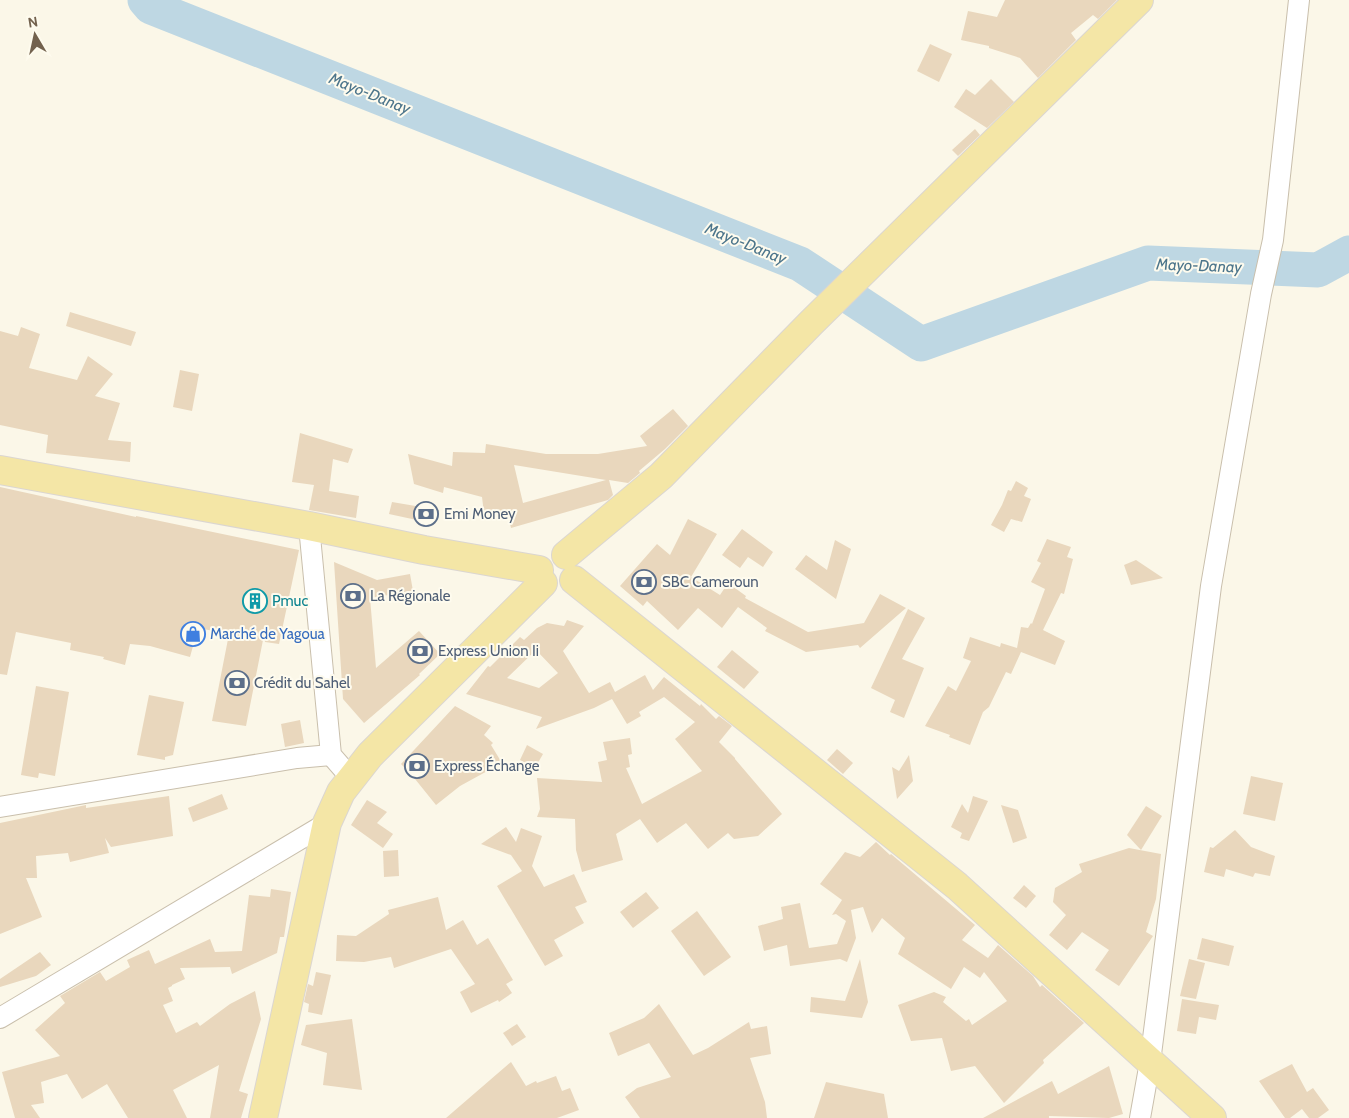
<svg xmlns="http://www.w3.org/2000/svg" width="1349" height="1118" viewBox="0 0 1349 1118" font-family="Cabin,sans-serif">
<rect width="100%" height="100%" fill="#fbf7e8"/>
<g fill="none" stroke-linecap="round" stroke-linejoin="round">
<path stroke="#bed7e3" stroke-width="35" d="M145,0L151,7L800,264L921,344L1148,263L1318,270L1349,253"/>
</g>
<g fill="#e9d7bd" fill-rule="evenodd">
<path d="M1005,0H1117L1098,19L1093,15L1071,33L1076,40L1038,78L1020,58L989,48V46L961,40L968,11L997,17Z"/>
<path d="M930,44L952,54L939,82L917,71Z"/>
<path d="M991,79L1014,102L987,128L954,107L966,89L975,95Z"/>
<path d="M975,129L980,135L958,156L952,150Z"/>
<path d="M70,312L136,332L131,346L66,326Z"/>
<path d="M21,327L40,334L29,368L77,380L88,356L113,374L95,396L120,403L108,440L131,442L130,462L46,453L48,435L0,425V331L18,336Z"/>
<path d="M180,370L199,374L192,411L173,407Z"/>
<path d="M673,409L688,426L665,449L639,471L640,473L628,483L609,480L613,495L608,500L511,528L507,511L484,513L482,497L444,487L443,493L414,484L408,454L452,466L453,452L485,453L486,444L546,454H598L647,446L640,436ZM514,465L606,480L523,503Z"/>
<path d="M300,433L353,449L348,463L333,459L329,491L359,496L356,518L309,510L314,485L292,482Z"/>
<path d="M1016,481L1028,488L1024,496L1031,499L1022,522L1011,519L1004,532L991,525L1002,505L1008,490L1011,491Z"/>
<path d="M0,487L136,517V516L299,550L279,644L265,642L264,635L246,726L212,721L229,634L198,628L190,657L150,646L130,644L125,665L103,659L104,657L70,650L71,643L16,632L7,675L0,674Z"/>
<path d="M392,502L439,510L435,524L389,514Z"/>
<path d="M688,519L717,534L691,577L720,595L728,583L746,596L745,598L808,632L864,623L880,594L906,608L860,648L858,645L806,652L765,631L767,628L738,607L722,628L698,608L678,630L647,601L643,606L620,586L657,544L670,555Z"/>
<path d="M742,529L773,552L763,567L748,557L740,568L722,555Z"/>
<path d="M1047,539L1071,547L1067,557L1073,559L1064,594L1061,593L1043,630L1065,641L1055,665L1021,652L1011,674L1006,672L989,707L983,712L970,745L949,737L950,735L925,726L948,686L956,691L971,661L963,658L970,637L1000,647L1001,643L1017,648L1021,627L1028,628L1031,623L1032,624L1045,589L1031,582L1041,563L1037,561Z"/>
<path d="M835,540L851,549L836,599L795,569L806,555L827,570Z"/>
<path d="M1136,560L1163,578L1131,585L1124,565Z"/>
<path d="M334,562L377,580L410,574L413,591L370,598L376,668L419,631L440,654L419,674L420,675L364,723L343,699Z"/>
<path d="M908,609L925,618L902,659L924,668L904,718L890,712L895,700L871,688Z"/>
<path d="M567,620L584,626L563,651L589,693L610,682L615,692L645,675L653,690L664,677L700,706L701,704L716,719L719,716L732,726L719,742L735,758V759L782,814L758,836L734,839L728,833L708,849L686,823L657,843L640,819L616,834L623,860L582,872L576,850L575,819L537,817L540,809L537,778L602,782L598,762L607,760L603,742L630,738L632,754L628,755L630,767L626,768L642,804L702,771L675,739L695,722L664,697L639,712L641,716L627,724L612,699L594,708L536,729L542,717L466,694L488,666L490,667L520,637L524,640L537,628L547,623L564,626ZM536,650L558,673L539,688L507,678Z"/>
<path d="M732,650L759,672L744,689L717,667Z"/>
<path d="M36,686L69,692L55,776L39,773L38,778L21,775Z"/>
<path d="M149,695L184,702L173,755L165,757V760L137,755Z"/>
<path d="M455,706L491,726L484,735L493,743L491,745L502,763L460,786L436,805L411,774L401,764Z"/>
<path d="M300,720L304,743L285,747L281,724Z"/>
<path d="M527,745L543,754L535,768L520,760Z"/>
<path d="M837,749L853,763L843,774L827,760Z"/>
<path d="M909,755L913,781L897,799L892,767L899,771Z"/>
<path d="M1251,776L1283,783L1275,821L1243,814Z"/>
<path d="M222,794L228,809L193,822L188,808Z"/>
<path d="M169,796L173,836L111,847L105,838L109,853L70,862L68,853L36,856L37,878H26L42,917L0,934V823L86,805V808Z"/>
<path d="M973,796L988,801L969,841L960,838L962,833L951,827L962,804L968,813Z"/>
<path d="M367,800L387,812L377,823L393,834L383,848L351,825Z"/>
<path d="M1001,805L1018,810L1027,838L1013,843Z"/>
<path d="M1146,806L1162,816L1141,850L1127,835Z"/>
<path d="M506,827L516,842L521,828L542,836L532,866L544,887L574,874L587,902L575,907L584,923L554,940L563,956L545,966L497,886L522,871L511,855L481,844Z"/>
<path d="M1235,830L1251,847L1275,856L1270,876L1255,873L1253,877L1226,869L1224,877L1204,872L1210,847L1213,848Z"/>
<path d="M876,842L890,855L891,854L975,925L962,940L988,958L998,945L1033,976L1040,987L1042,985L1084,1023L1043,1060L1044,1063L1004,1103L975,1066L951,1071L942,1038L911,1041L898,1005L934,992L946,997L943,1002L966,1021L969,1019L972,1025L1007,1001L984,972L980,978L964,967L951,989L898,954L905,938L882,918L872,933L863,907L851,910L856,938L847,962L840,959L790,966L787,945L764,951L758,926L783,919L781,907L800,903L809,948L837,944L846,921L836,914L832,915L842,900L820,884L845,852L860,857Z"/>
<path d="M1129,848L1161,854L1156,899L1146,932L1153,936L1119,986L1095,970L1109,950L1082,932L1067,950L1049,935L1066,915L1053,902L1055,888L1082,872L1079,864Z"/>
<path d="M398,850L399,876L384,877L383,851Z"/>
<path d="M1024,885L1036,896L1026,908L1013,898Z"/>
<path d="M271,889L291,892L284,937H280L277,953L232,974L230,967L180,968L185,979L172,985V986L168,988L173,1001L163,1005L176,1033L197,1022L200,1026L230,1004L255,991L261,1019L239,1091L248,1094L241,1118H210L219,1065L173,1090L187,1118H128L107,1084L82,1099L67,1074L41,1082L44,1103L31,1105L40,1118H15L2,1072L60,1056L35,1030L65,1003L60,996L100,972L106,981L130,967L127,960L149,950L155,964L210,939L215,952L242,951L249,895L270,897Z"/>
<path d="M646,892L659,908L633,928L620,912Z"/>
<path d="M438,897L446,930L463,920L477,945L488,938L513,980L506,984L512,993L499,1002L498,1000L471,1013L460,992L475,984L451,949L394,968L391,957L364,962L336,961L337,935L356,936L389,914L388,910Z"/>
<path d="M697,911L731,957L704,976L671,931Z"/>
<path d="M1202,938L1234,946L1229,966L1197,959Z"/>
<path d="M40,952L51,965L36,976L0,987V979Z"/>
<path d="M860,959L868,1002L862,1018L810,1012L811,997L845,1001Z"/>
<path d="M1189,959L1205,963L1196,999L1180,996Z"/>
<path d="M316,972L331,975L322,1015L308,1012L309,1004L304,1002L308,984L313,986Z"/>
<path d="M1182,999L1219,1005L1216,1020L1199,1017L1196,1034L1177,1031Z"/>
<path d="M659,1004L693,1055L708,1048L749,1022L751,1029L767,1026L771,1054L750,1058L765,1102L767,1118H640L625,1097L637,1088L671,1077L649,1043L618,1056L609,1033L644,1018Z"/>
<path d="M352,1019L362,1090L323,1085L327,1053L301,1045L306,1025Z"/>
<path d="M517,1024L526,1037L512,1046L503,1033Z"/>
<path d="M511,1062L526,1086L536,1081L537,1083L556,1076L562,1091L570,1088L579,1110L557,1118H446Z"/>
<path d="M1292,1064L1307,1092L1313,1088L1329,1110L1318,1118H1309L1302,1109L1290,1118H1285L1259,1081Z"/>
<path d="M1109,1066L1123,1114L1109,1118L1049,1116V1118H983L1052,1081L1058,1094Z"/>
<path d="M826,1082L884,1094L888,1118H814Z"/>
</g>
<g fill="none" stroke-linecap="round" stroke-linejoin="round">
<defs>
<g id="street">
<path d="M309,526L331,755L351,778"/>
<path d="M0,807L297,758L331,755"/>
<path d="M0,1018L327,823"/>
<path d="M1140,1118L1150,1062L1211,586L1261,294L1273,240L1299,0"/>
</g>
<g id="primary">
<path d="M0,470L309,526L424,550L539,570"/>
<path d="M566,555L661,476L811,323L1139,0"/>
<path d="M574,580L957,886L1212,1118"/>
<path d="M263,1118L327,823L341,792L370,755L543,583"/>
</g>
</defs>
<use href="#street" stroke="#c9bfac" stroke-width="22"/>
<use href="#primary" stroke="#dbd6d1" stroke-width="30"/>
<use href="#street" stroke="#fff" stroke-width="20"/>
<use href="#primary" stroke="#f4e6a6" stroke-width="28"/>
</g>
<defs>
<symbol id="bank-ring" viewBox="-11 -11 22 22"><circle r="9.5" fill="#fefbee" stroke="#5c6f8a" stroke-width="1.5"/><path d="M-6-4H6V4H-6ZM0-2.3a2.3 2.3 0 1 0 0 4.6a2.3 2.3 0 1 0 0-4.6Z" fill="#5c6f8a"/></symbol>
<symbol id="building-ring" viewBox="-11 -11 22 22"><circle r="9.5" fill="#fefbee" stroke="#0f9aa8" stroke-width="1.5"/><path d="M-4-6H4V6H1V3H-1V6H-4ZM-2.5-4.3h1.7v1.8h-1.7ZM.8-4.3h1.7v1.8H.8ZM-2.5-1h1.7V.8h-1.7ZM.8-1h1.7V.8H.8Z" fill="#0f9aa8"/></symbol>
<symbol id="shop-ring" viewBox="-11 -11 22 22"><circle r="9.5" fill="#fefbee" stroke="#3f7fe0" stroke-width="1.5"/><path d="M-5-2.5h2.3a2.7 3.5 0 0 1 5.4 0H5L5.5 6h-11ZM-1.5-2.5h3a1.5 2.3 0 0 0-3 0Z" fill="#3f7fe0"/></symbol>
</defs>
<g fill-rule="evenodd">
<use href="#bank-ring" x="412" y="500" width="28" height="28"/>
<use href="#bank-ring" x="630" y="568" width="28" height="28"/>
<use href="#bank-ring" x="339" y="582" width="28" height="28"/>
<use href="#building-ring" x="241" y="587" width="28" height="28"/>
<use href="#shop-ring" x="179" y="620" width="28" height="28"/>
<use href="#bank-ring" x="406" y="637" width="28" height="28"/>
<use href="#bank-ring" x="223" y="669" width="28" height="28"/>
<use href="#bank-ring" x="403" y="752" width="28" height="28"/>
</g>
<g text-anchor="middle" stroke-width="4" stroke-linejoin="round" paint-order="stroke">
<g font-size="15" fill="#4e5e75" stroke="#fefbee" text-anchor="start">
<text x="444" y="519">Emi Money</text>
<text x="662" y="587">SBC Cameroun</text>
<text x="370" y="601">La Régionale</text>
<text x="438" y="656">Express Union Ii</text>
<text x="254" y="688">Crédit du Sahel</text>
<text x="434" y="771">Express Échange</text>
</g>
<g font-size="15" fill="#0d838f" stroke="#fefbee" text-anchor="start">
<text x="272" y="606">Pmuc</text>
</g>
<g font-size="15" fill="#366cbe" stroke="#fefbee" text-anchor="start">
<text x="210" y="639">Marché de Yagoua</text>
</g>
<g font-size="16" font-style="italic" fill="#4c758b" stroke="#fefbee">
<text transform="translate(370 93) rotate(22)" y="6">Mayo-Danay</text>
<text transform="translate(746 243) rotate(22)" y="6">Mayo-Danay</text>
<text transform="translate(1199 265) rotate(2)" y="6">Mayo-Danay</text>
</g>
</g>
<g transform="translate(35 35) rotate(351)" stroke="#fefbee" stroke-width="4" paint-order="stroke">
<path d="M0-4L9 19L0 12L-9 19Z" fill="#73624e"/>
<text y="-8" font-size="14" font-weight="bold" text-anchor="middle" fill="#73624e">N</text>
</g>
</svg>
